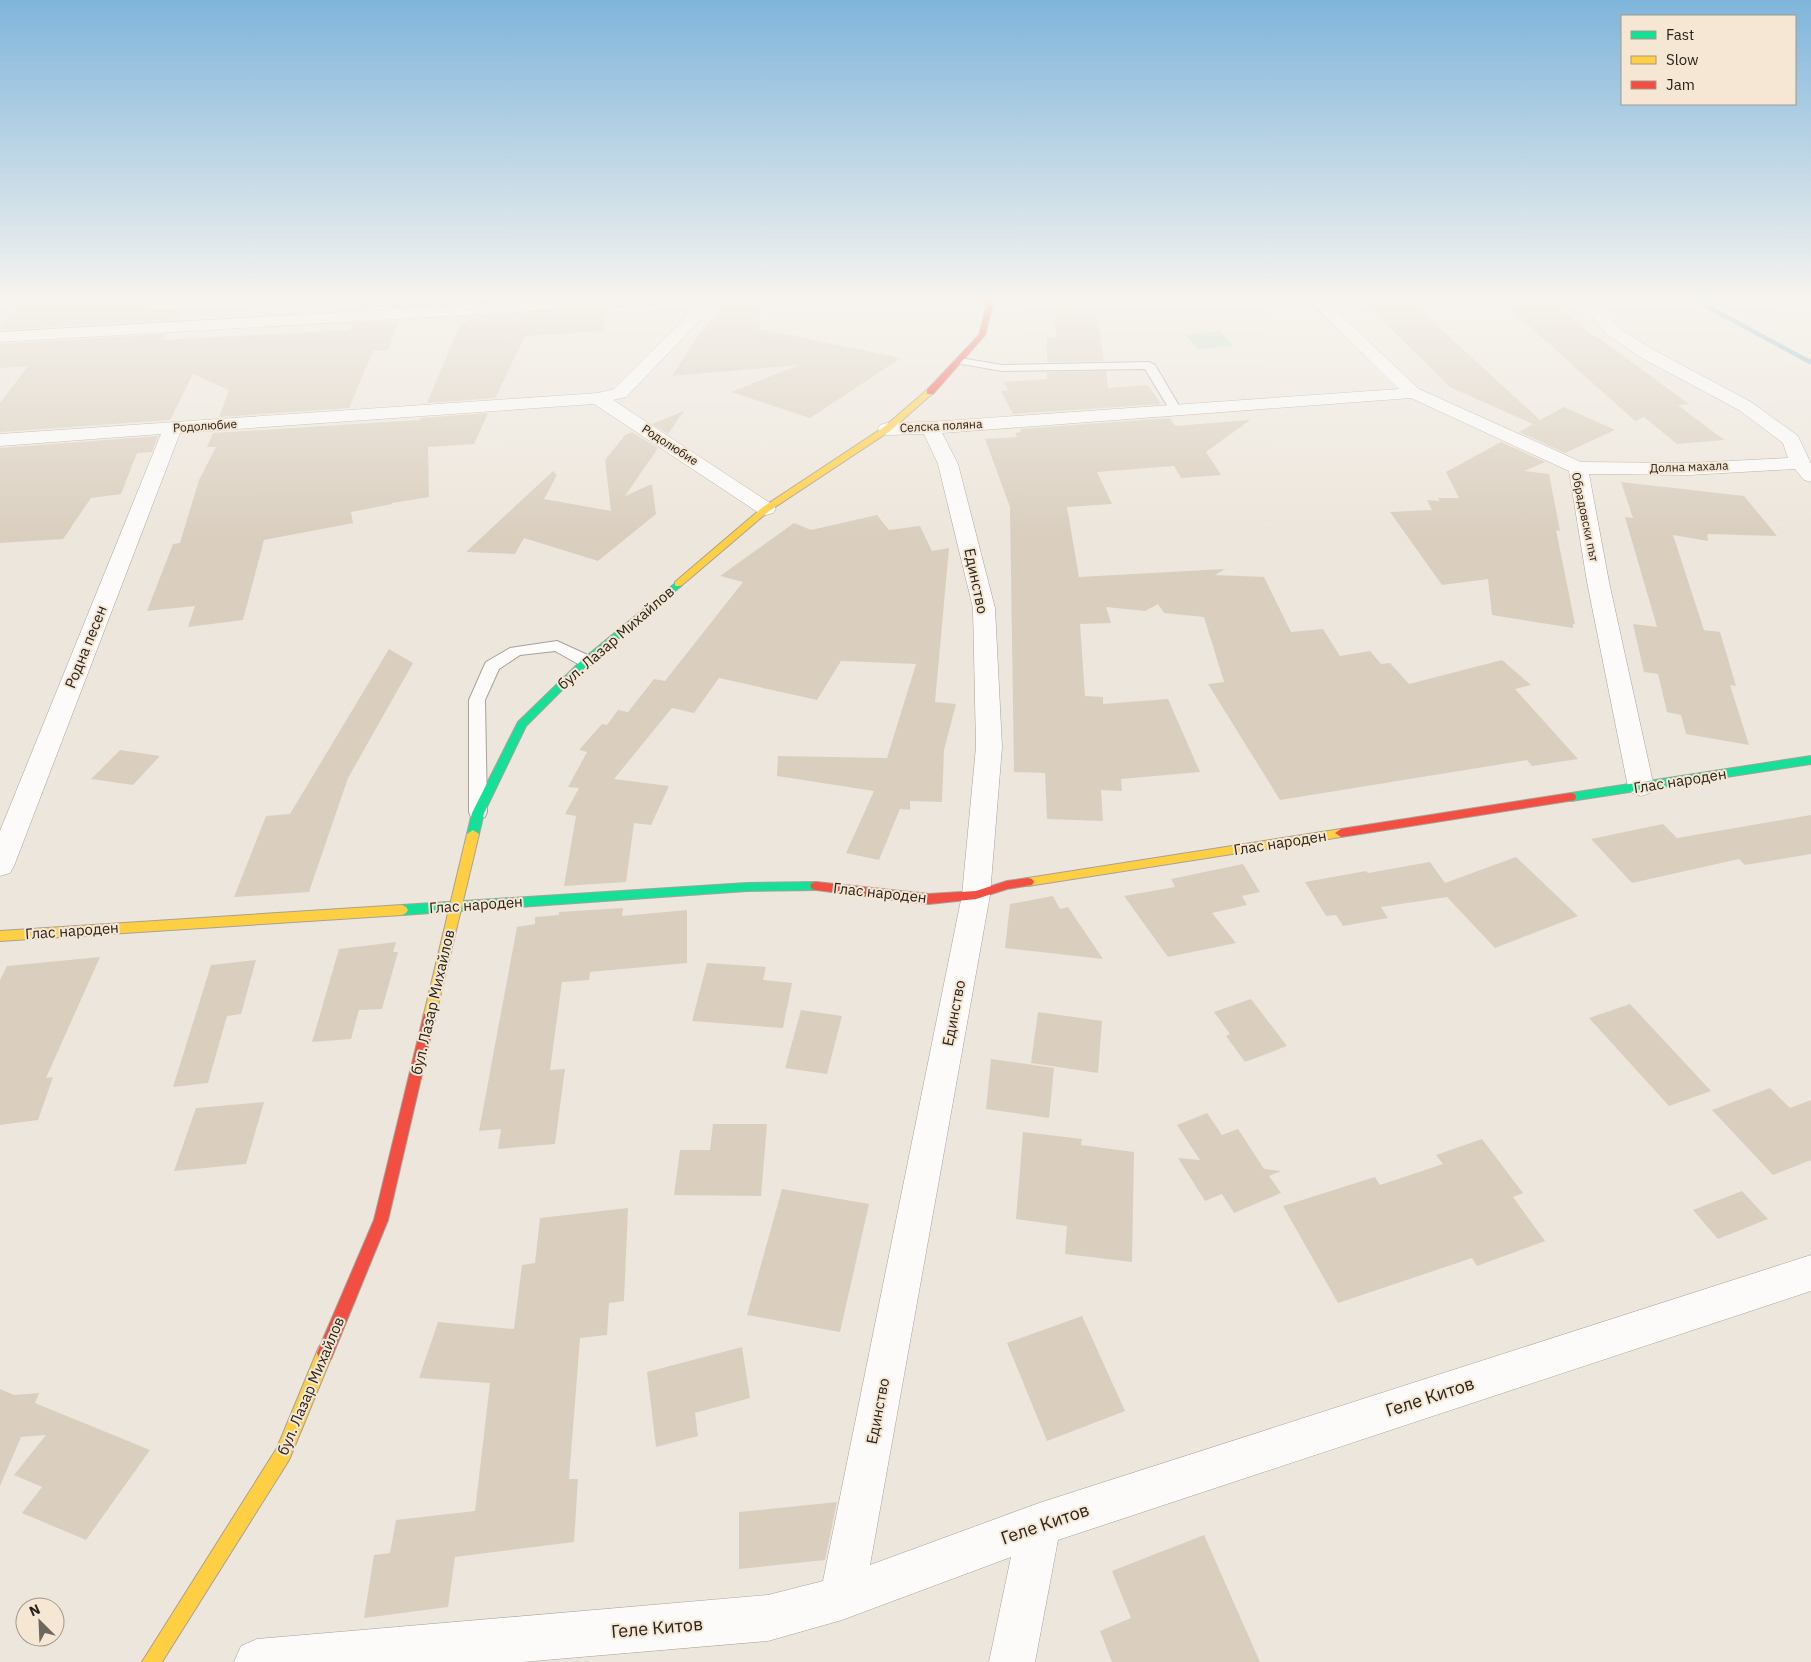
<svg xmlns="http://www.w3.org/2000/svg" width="1811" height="1662" viewBox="0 0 1811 1662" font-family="'IBM Plex Sans',sans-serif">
<rect width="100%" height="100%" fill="#ede6dc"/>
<path fill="#bfdcc7" d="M1220,331L1233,346L1197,349L1185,334Z"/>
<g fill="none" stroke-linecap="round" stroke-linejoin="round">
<path fill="#82b7c8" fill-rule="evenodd" d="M1689,299H1698L1811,360V365Z"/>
</g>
<g fill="#dacfbf">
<path d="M69,299H108L152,310L183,308L175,320L0,330V326L18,305L66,302Z"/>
<path d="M364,299H406L404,307L360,309Z"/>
<path d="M473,299H536L473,303Z"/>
<path d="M1361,299H1408L1540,420L1564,407L1615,430L1565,453L1519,432L1533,424L1450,387Z"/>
<path d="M1499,299H1549L1593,336H1596L1689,404L1678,405L1724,440L1677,444L1644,417L1635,421Z"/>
<path d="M761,302L759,329L901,358L810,418L731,392L799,365L672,376L697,337L726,303Z"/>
<path d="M604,309V331L525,336L495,398L427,403L460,324L469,323L470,317Z"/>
<path d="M1054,314L1097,315L1104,361L1047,362V338H1056Z"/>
<path d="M399,321L388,350L373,351L349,408L219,417L229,390L193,374L170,420L0,432V403L28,366L0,368V344L165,334L162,340L350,330L354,323Z"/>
<path d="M1106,371L1108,388L1148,385L1161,404L1013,414L1001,391L1008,390L1004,382L1047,379V372Z"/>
<path d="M684,411L668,434L652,424Z"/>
<path d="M488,413L474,444L428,447L429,497L392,503V504L351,512L353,523L264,540L243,620L188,627L195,606L147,611L173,544L180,543L199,480L216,447H207L213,433L420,420L421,418Z"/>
<path d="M1170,418L1175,426L1250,420L1206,452L1221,475L1181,478L1174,466L1097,472L1112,504L1067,507L1079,577L1225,569L1215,575L1264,577L1291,632L1323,629L1340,656L1370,651L1381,664L1390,663L1409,684L1502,660L1531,685L1515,689L1578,759L1532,766L1527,760L1280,800L1208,684L1224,682L1204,617L1164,613L1158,604L1145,611L1106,607L1111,623L1080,624L1085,696L1103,697V704L1168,699L1200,772L1121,779L1122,791L1101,790L1103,821L1047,819L1045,773L1014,772L1010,507L985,439L1017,437L1015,433L1021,432L1020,429Z"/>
<path d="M632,432L658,448L625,496L652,484L656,514L598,561L524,538L515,554L466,552L553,471L557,475L544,499L611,511L605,460L625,435Z"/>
<path d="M158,436L152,452L137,453L121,494L91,498L63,539L0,543V448Z"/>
<path d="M1501,442L1545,462L1524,471L1549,474L1560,531L1556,530L1575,624H1573V628L1492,615L1488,579L1442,585L1390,512L1432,510L1427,500L1440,501L1438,498H1459L1446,472Z"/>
<path d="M1621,482L1744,496L1777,536L1707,534L1708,541L1673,535L1704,630L1720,632L1736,686L1730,685L1749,745L1686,734L1681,715L1667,712L1658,674L1644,672L1633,624L1657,627L1625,517L1633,518Z"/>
<path d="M877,515L889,530L920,526L932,551L949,548L935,702L956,704L944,750L942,802L910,801V810L900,809L879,860L846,853L874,791L777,776L778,756L887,758L916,664L841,661L817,700L719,678L694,713L672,708L614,779L669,786L651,825L634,823L626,882L564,886L576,816L565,814L579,788L568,787L587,752L579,750L602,724L607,725L618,710L628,712L654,679L665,681L743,582L720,576L794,523L811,530Z"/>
<path d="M389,649L413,663L348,778L309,892L234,897L266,816L290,814Z"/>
<path d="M120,750L160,756L133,785L91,779Z"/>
<path d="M1811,815V854L1745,865L1739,859L1632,883L1591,839L1663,824L1677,838Z"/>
<path d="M1516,857L1578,916L1495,948L1447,897L1381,907L1388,918L1343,926L1336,915L1326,916L1305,882L1366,871L1368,873L1430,862L1445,883Z"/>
<path d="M1243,864L1260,892L1242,896L1247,905L1212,913L1236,943L1168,957L1124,896L1175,887L1171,879Z"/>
<path d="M1053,896L1060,909L1068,907L1103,959L1005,948L1010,904Z"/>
<path d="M623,908L622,916L687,910V963L590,972L589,980L562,982L550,1070L565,1069L555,1144L498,1149L501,1129L479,1131L517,927L535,924V917L559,915V912Z"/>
<path d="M396,942L393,952H398L382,1009L359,1010L351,1039L312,1042L339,949Z"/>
<path d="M100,957L46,1078L53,1077L38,1120L0,1125V980L7,966Z"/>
<path d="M256,960L241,1014L227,1016L208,1083L173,1087L211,965Z"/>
<path d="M707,963L766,967L763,980L792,983L783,1028L692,1021Z"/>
<path d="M1251,999L1287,1046L1245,1062L1226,1036L1230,1034L1214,1012Z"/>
<path d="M1630,1004L1711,1091L1669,1106L1589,1018Z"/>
<path d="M801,1010L842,1016L827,1074L785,1068Z"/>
<path d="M1038,1012L1102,1021L1098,1073L1031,1063Z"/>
<path d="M991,1059L1054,1068L1049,1118L986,1109Z"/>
<path d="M1770,1088L1790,1108L1811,1100V1160L1773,1175L1712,1110Z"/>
<path d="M264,1102L246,1164L174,1171L196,1108Z"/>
<path d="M1207,1113L1222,1135L1238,1129L1264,1169L1281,1171L1269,1176L1281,1193L1234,1213L1222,1194L1205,1201L1178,1158L1200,1160L1177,1125Z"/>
<path d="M713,1124H767L761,1196L674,1195L680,1150H710Z"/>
<path d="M1023,1132L1082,1139L1081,1145L1134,1152L1132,1262L1065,1254L1067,1226L1016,1219Z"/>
<path d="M1482,1139L1523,1193L1513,1197L1545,1241L1477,1266L1472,1258L1338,1303L1283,1206L1375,1177L1380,1185L1443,1164L1436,1155Z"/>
<path d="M782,1189L869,1204L840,1332L747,1315Z"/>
<path d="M1742,1191L1768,1219L1718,1239L1693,1210Z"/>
<path d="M628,1208L624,1301L609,1303L607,1335L580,1338L569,1479H578L574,1542L455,1557L448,1607L364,1618L374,1555L390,1553L396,1520L475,1511L490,1383L419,1378L438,1322L514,1329L522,1265L535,1263L540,1218Z"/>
<path d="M1082,1316L1125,1411L1047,1441L1007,1343Z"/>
<path d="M742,1347L750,1398L695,1413L698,1436L656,1447L647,1372Z"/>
<path d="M0,1389L14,1395L39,1393L35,1403L150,1450L86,1540L22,1513L42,1487L14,1475L46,1435L21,1437L0,1486Z"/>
<path d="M837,1502L825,1560L739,1569V1512Z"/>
<path d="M1204,1535L1260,1662H1112L1100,1631L1131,1618L1112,1571Z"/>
</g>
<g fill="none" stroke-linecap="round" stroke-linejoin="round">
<defs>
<g id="lane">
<path d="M960,358L1002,365L1149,362L1155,365L1181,409L1175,413L1171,412L1145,369L1002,371L956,363L954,361L956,359Z"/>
<path d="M557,641L592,657L594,661L592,665H580L555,651L520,655L499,669L485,700L487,812L485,817L478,819L471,817L469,812V700L484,666L486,662L510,648Z"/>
</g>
<g id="street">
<path d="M571,299H663L660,302L655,304L0,342V332Z"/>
<path d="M704,299H721L626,397L613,400L773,505L776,509L773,513L766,515L759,513L594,404L180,433L14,866L10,873L0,876V831L161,434L0,446V434L598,393L614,389Z"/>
<path d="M1307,299H1324L1419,389L1581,462L1689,463L1788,458L1783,443L1739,410L1640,357L1608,335L1576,299H1593L1620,329L1652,349L1751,402L1798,436L1811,464V482L1804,480L1795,469L1689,475L1589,474L1609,582L1654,787L1650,793L1641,796L1632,793L1628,787L1587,582L1569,471L1411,398L942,433L958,464L995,608L1002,747L990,895L870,1565L1039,1503L1811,1255V1291L1058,1540L1035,1662H989L1011,1557L842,1620L768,1641L522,1662H234L241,1646L257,1639L768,1595L823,1581L962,895L976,747L973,608L938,464L924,434L887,435L880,433L878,429L880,425L887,423L930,422L1399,389Z"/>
</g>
<g id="fast">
<path d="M678,581L681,582V586L589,663L526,726L484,813L479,834L477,837H469L467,834L472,813L518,722L583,659Z"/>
<path d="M1811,756V764L1571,801L1566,797L1571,793Z"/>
<path d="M816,882L820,883L822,886L820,889L816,890L747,891L402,915L398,913L396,910L398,907L402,905L747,883Z"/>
</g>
<g id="slow">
<path d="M927,390L934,392L890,431L769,511L681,586H675V582L763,507L884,427Z"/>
<path d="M1341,829L1347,833L1341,837L1028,886L1024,885L1022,882L1024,879L1028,878Z"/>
<path d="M473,830L479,834L435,1018L434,1022L429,1023L424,1022L423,1018L467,834Z"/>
<path d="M402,905L406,907L408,910L406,913L402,915L0,941V931Z"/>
<path d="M325,1345L331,1347L333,1353L289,1460L162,1662H142L277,1448L319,1347Z"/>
</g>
<g id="jam">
<path d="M986,299H992V308L985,335L933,394H927V390L979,335L986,308Z"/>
<path d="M1571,793L1575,794L1576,797L1575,800L1341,837L1335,833L1341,829Z"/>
<path d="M1028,878L1032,879L1034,882L1032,885L1007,889L976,899L929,904L816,890L812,889L810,886L812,883L816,882L929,894L976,891L1007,881Z"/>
<path d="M429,1013L434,1014L435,1018L388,1220L331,1359L325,1361L319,1359L317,1353L374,1220L423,1018L424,1014Z"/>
</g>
</defs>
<use href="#lane" stroke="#a7a199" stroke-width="2"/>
<use href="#street" stroke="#a7a199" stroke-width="1"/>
<use href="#fast" stroke="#a7a199" stroke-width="2"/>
<use href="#slow" stroke="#a7a199" stroke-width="2"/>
<use href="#jam" stroke="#a7a199" stroke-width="2"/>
<use href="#lane" fill="#fcfbfa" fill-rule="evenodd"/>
<use href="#street" fill="#fcfbfa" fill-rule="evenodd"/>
<use href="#fast" fill="#16e098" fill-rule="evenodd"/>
<use href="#slow" fill="#ffcf43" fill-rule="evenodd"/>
<use href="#jam" fill="#f24e42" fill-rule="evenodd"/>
</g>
<linearGradient id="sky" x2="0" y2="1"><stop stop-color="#7fb5db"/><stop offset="0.56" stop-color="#f7f4ef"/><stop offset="1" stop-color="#f7f4ef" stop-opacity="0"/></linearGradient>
<rect width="1811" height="532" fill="url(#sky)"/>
<g text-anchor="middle" stroke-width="4" stroke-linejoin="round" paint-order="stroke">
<g font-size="12" fill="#27221b" stroke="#f5e7d4">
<text transform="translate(205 426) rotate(-4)" y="4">Родолюбие</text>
<text transform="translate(941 426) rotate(-3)" y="4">Селска поляна</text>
<text transform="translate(670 445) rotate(33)" y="4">Родолюбие</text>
<text transform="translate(1689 467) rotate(-2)" y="4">Долна махала</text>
<text transform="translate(1585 517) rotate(78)" y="4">Обрадовски път</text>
</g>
<g font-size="15" fill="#27221b" stroke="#f5e7d4">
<text transform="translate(976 581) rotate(78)" y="5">Единство</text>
<text transform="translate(616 638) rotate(-41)" y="5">бул. Лазар Михайлов</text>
<text transform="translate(86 647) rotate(-68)" y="5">Родна песен</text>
<text transform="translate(1680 781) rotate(-9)" y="5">Глас народен</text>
<text transform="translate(1280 843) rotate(-9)" y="5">Глас народен</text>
<text transform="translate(880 893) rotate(6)" y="5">Глас народен</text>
<text transform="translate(476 905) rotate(-4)" y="5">Глас народен</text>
<text transform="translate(72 931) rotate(-4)" y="5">Глас народен</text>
<text transform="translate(433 1002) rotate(-77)" y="5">бул. Лазар Михайлов</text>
<text transform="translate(954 1013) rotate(-79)" y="5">Единство</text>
<text transform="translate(311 1386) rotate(-67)" y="5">бул. Лазар Михайлов</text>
<text transform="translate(878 1411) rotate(-79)" y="5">Единство</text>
</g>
<g font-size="18" fill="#27221b" stroke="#f5e7d4">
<text transform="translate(1430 1397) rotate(-18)" y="6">Геле Китов</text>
<text transform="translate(1045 1524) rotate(-19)" y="6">Геле Китов</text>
<text transform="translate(657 1628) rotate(-5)" y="6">Геле Китов</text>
</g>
</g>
<rect x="1621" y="15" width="175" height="90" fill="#f5e7d4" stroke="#a3988a"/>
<rect x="1631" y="31" width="25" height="8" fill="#16e098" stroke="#a3988a"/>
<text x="1666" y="40" font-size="15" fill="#27221b">Fast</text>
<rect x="1631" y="56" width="25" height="8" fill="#ffcf43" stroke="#a3988a"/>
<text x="1666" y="65" font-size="15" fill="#27221b">Slow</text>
<rect x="1631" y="81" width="25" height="8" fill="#f24e42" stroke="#a3988a"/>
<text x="1666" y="90" font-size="15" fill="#27221b">Jam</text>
<g transform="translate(40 1622) rotate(336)"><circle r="24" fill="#f5e7d4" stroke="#a3988a"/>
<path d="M0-4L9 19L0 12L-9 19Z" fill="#6c675f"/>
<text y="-8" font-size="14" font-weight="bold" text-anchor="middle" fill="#27221b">N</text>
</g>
</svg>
